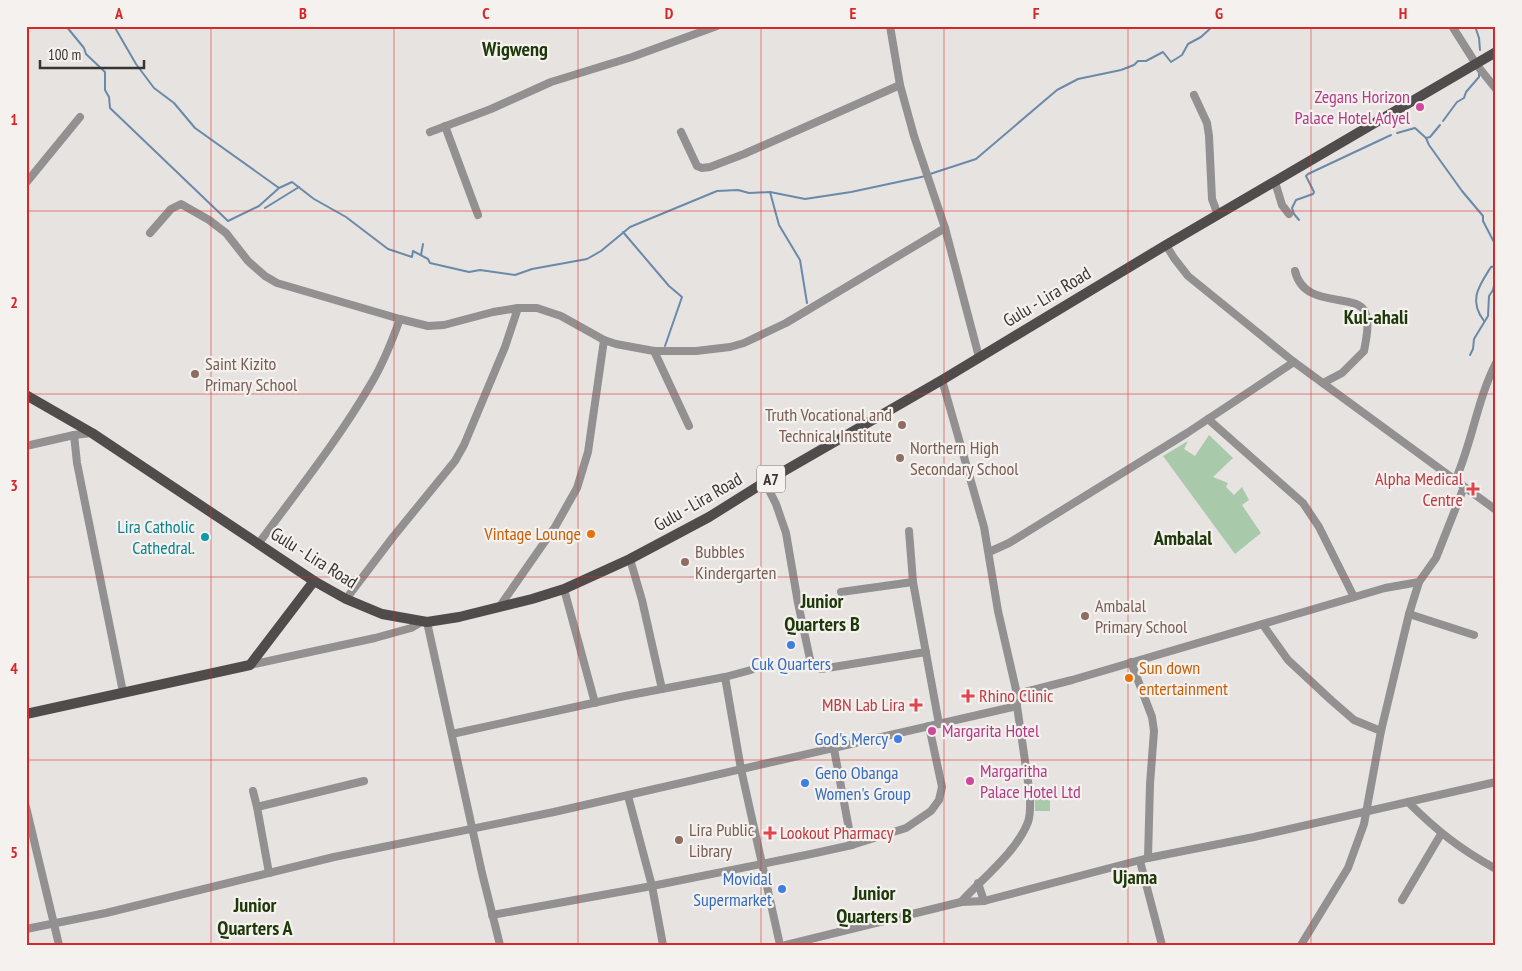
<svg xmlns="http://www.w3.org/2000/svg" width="1522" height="971" viewBox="0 0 1522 971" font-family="'PT Sans Narrow',sans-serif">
<rect width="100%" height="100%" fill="#e7e3e1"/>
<g fill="#a8caab">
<path d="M1209,435L1233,458L1213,477L1228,483L1226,487L1234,495L1242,487L1249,500L1242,505L1261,533L1235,554L1163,456L1188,441L1184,449L1195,456Z"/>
<rect x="1035" y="796" width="15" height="15"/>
</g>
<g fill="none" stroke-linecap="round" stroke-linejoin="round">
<g stroke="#6a8aa9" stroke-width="2">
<path d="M66,26L84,48L86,54L105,72V90L109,97L110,108L228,221L259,206L279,188"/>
<path d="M114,26L136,64L154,88L174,103L195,128L279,188L292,182L314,199L346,217L388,249L412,257L413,251L428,259L430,263L469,272L480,270L515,275L532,269L587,259L601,251L630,227L717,191L738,190L749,193L770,192L805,199L851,192L926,176"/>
<path d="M1475,26L1479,38L1480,50"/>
<path d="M1443,121L1457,102L1464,98L1466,92L1479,77V73"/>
<path d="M1397,133L1415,128L1426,138L1430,137L1440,125"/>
<path d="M1426,138L1429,145L1462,191L1483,216V221L1496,246"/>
<path d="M930,174L976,159L1057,90L1078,79L1121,70L1134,65L1138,61H1146L1163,52L1171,62L1182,55L1188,44L1201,37L1213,26"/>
<path d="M770,192L779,225L800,260L807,303"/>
<path d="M265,208L299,187"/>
<path d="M1299,220L1294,214L1292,208L1296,200L1313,194L1314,192L1306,176L1308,174L1391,135"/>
<path d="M623,232L669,286L682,297L665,346"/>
<path d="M421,255L423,244"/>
<path d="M1484,321C1468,300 1479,286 1491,267L1496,266"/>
<path d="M1470,355L1473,349L1474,339L1488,316L1489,296L1493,290L1496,277"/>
</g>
<g stroke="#929090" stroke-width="8">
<path d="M890,26L900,85L914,136L945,228L979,357"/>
<path d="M1452,26L1476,64L1496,89"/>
<path d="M1194,95L1207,123L1209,136L1212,199L1218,215"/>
<path d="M445,126L478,215"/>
<path d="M430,132L491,109L551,82L632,57L717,26"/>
<path d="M681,132L697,166L702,168L710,167L744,154L900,85"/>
<path d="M1275,182L1282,205L1289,214"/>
<path d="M26,183L80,117"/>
<path d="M150,233L171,209L181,204L209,220L226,233L248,261L265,276L277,283L400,319L428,326L444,325L493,312L518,308H537L561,316L604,340L616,344L654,351H696L730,347L744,343L786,323L945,228"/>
<path d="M1166,245L1174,258L1188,276L1294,362L1496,510"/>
<path d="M1295,271C1304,310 1357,292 1365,312C1370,323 1366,340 1364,351L1342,373L1323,383"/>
<path d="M654,351L689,426"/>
<path d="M942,380L984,527L998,611L1017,694V706L1030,795C1030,804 1031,813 1028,822C1018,850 981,880 961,902"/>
<path d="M1208,419L1303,503L1319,527L1354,597"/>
<path d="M74,435L77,463L123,692"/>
<path d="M26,446L74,435L92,433"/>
<path d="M1455,481C1472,443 1477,400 1496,363"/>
<path d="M765,482L776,504L786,533L798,603L811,664L821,669L926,652"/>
<path d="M909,531L913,582L939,724"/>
<path d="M259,543C298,490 339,439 372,382C384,362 392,341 400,319"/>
<path d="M989,552L1009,543L1187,433L1294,362"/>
<path d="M630,559L642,600L662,689"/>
<path d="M564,589L595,703"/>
<path d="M841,592L913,582"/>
<path d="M346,599L393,537L455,461L464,445L505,347L518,308"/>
<path d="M500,606L555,527L577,488L588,452L604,340"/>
<path d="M1409,614L1474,635"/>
<path d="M427,622L482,873L500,945"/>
<path d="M1263,625L1288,660L1331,700L1354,720L1381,731"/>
<path d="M1131,662L1152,717L1154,731L1150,784L1148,858"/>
<path d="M250,665L375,638L411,628L423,621"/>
<path d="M725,677L741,769L780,945"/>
<path d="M1017,694L1072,680L1385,588L1419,582L1436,558L1464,487"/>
<path d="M452,734L625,696L725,677L751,670"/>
<path d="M834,749L852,845"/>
<path d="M253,791L257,807L364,781"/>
<path d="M628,796L652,886L663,945"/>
<path d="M1408,802C1437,831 1460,849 1496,869"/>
<path d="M26,807L59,945"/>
<path d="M257,807L269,873"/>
<path d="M1140,861L1162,945"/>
<path d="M978,883L984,901"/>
<path d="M1402,900L1441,834"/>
<path d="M492,915L652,886L811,854L852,845L906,828L931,811L939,800L942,787L929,726"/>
<path d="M26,929L106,913L334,857L554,812L1017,706"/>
<path d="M786,945L961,902L984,901L1148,858L1254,837L1496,782"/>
<path d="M1301,945L1348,868L1364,824L1381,731L1409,614L1419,582"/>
</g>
<g stroke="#504c4c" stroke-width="10">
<path d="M26,395L92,433L314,581L346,599L382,614L427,622L459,617L532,599L564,589L630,559L709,517L765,482L942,380L1166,245L1496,52"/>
<path d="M26,714L250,665L314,581"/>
</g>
</g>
<path fill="none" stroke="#d62828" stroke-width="1" stroke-opacity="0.55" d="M211,26V945M394,26V945M578,26V945M761,26V945M944,26V945M1128,26V945M1311,26V945M26,211H1496M26,394H1496M26,577H1496M26,760H1496"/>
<g fill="#d1479c" stroke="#f4f1ee" stroke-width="2">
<circle cx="1420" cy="107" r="5"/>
<circle cx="932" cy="731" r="5"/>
<circle cx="970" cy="781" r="5"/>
</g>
<g fill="#8d6e63" stroke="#f4f1ee" stroke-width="2">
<circle cx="195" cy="374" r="5"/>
<circle cx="902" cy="425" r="5"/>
<circle cx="900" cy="458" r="5"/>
<circle cx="685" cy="562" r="5"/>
<circle cx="1085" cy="616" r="5"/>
<circle cx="679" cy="840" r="5"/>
</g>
<g fill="#e0444e" stroke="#f4f1ee" stroke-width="2">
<path d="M1470.5 481.5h5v5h5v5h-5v5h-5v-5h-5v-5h5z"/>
<path d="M965.5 688.5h5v5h5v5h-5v5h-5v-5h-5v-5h5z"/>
<path d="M913.5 697.5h5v5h5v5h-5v5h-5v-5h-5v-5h5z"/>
<path d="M767.5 825.5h5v5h5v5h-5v5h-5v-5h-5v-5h5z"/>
</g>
<g fill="#e8710a" stroke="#f4f1ee" stroke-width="2">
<circle cx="591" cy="534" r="5"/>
<circle cx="1129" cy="678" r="5"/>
</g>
<circle fill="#0f9aa8" stroke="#f4f1ee" stroke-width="2" cx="205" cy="537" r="5"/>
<g fill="#3f7fe0" stroke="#f4f1ee" stroke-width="2">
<circle cx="791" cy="645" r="5"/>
<circle cx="898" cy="739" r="5"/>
<circle cx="805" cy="783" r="5"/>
<circle cx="782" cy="889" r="5"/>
</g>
<g text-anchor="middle" stroke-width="4.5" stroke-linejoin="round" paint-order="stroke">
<rect fill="#f4f1ee" stroke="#706e6c" stroke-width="1" x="757" y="465.5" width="28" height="27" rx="4"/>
<g font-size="16" font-weight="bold" fill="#373635">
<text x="771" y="485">A7</text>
</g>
<g font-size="18" fill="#b23c85" stroke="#f4f1ee" text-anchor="start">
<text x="1410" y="103" text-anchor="end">Zegans Horizon<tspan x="1410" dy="21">Palace Hotel Adyel</tspan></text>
<text x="942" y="737">Margarita Hotel</text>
<text x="980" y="777">Margaritha<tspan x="980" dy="21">Palace Hotel Ltd</tspan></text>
</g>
<g font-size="18" fill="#373635" stroke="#f4f1ee">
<text transform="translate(1047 297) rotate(-31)" y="6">Gulu - Lira Road</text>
<text transform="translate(698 502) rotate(-30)" y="6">Gulu - Lira Road</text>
<text transform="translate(314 558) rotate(32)" y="6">Gulu - Lira Road</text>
</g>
<g font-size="18" fill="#785e54" stroke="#f4f1ee" text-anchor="start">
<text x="205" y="370">Saint Kizito<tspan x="205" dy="21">Primary School</tspan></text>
<text x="892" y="421" text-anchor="end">Truth Vocational and<tspan x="892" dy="21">Technical Institute</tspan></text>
<text x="910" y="454">Northern High<tspan x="910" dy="21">Secondary School</tspan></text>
<text x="695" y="558">Bubbles<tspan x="695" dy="21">Kindergarten</tspan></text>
<text x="1095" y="612">Ambalal<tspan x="1095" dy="21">Primary School</tspan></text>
<text x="689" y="836">Lira Public<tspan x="689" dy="21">Library</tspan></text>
</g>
<g font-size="18" fill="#be3a42" stroke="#f4f1ee" text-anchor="end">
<text x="1463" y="485">Alpha Medical<tspan x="1463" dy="21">Centre</tspan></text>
<text x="979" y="702" text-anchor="start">Rhino Clinic</text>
<text x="905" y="711">MBN Lab Lira</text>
<text x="780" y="839" text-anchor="start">Lookout Pharmacy</text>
</g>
<g font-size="18" fill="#0d838f" stroke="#f4f1ee" text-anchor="end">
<text x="195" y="533">Lira Catholic<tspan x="195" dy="21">Cathedral.</tspan></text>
</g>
<g font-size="18" fill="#c56008" stroke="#f4f1ee" text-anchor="end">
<text x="581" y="540">Vintage Lounge</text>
<text x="1139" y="674" text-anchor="start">Sun down<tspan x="1139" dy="21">entertainment</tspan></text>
</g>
<g font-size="18" fill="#366cbe" stroke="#f4f1ee" text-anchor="end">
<text x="791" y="670" text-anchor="middle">Cuk Quarters</text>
<text x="888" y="745">God's Mercy</text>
<text x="815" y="779" text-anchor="start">Geno Obanga<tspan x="815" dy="21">Women's Group</tspan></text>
<text x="772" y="885">Movidal<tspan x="772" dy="21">Supermarket</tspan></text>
</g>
<g font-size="20" font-weight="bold" fill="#1d3909" stroke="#f4f1ee">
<text x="515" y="56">Wigweng</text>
<text x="1376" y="324">Kul-ahali</text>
<text x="1183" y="545">Ambalal</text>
<text x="822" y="608">Junior<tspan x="822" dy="23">Quarters B</tspan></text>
<text x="1135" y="884">Ujama</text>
<text x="874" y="900">Junior<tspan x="874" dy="23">Quarters B</tspan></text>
<text x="255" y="912">Junior<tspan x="255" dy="23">Quarters A</tspan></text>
</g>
</g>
<rect width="1522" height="971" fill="none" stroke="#f4f1ee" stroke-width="55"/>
<path d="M40 60v8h104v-8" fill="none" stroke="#373635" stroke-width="2.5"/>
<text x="48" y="60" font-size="15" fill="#373635" stroke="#f4f1ee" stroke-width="4" paint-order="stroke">100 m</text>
<rect x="28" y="28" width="1466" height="916" fill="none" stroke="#d62828" stroke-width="2"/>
<g font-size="16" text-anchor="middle" font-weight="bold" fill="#d62828">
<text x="119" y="19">A</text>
<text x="303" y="19">B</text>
<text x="486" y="19">C</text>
<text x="669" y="19">D</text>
<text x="853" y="19">E</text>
<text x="1036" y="19">F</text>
<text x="1219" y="19">G</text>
<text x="1403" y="19">H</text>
<text x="14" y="125">1</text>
<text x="14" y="308">2</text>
<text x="14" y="491">3</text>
<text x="14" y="674">4</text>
<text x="14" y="858">5</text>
</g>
</svg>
